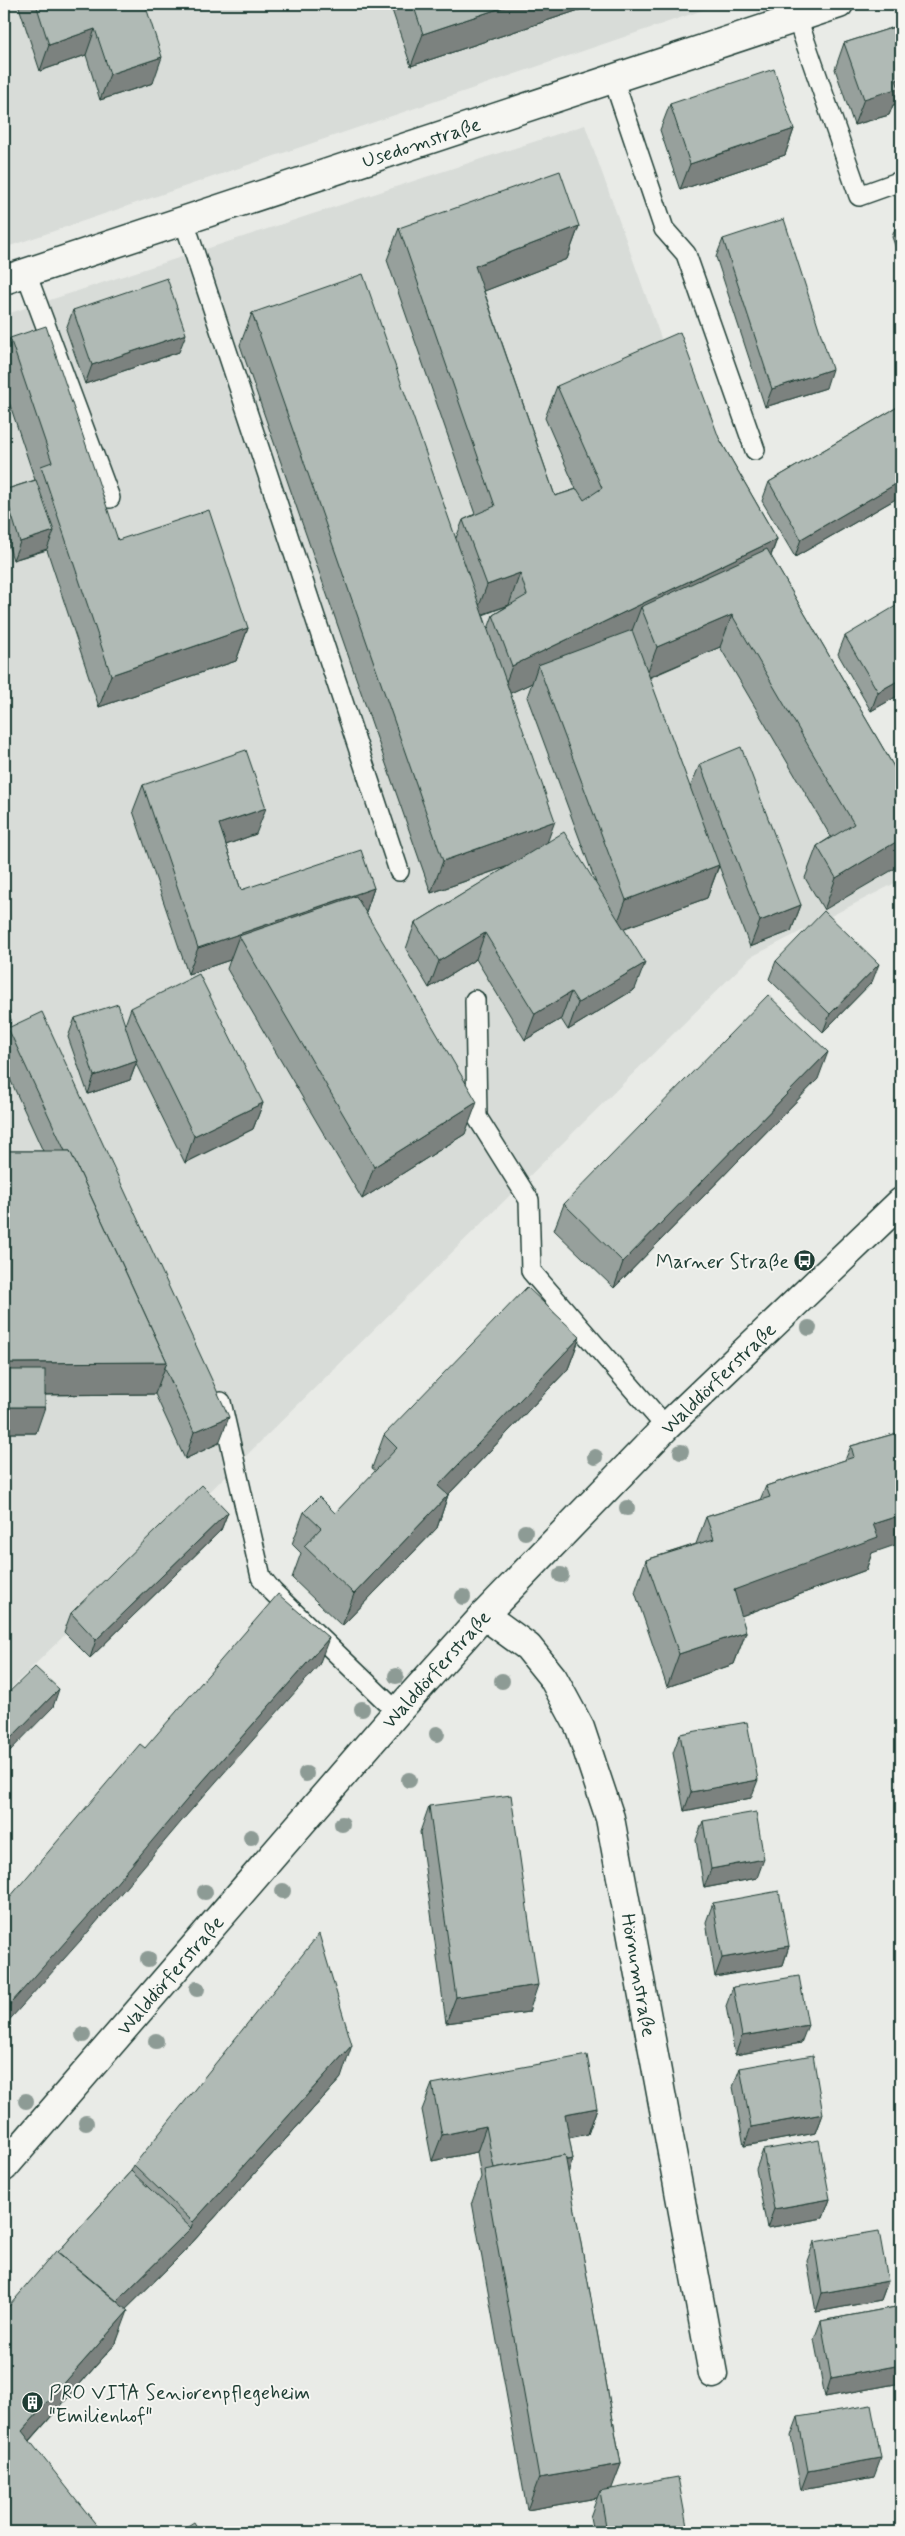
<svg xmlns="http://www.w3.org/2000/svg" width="905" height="2536" viewBox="0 0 905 2536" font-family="Mynerve,sans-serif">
<rect width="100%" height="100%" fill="#e9ebe7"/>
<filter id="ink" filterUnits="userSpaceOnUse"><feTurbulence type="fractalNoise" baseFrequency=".02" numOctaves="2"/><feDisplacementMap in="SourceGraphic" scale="10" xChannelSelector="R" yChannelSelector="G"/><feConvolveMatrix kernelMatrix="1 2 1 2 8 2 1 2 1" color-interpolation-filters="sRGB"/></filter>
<g filter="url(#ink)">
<g fill="#d8dcd8">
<path d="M4,4H721L4,248Z"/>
<path d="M585,125L708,470L901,826V880L751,957L4,1695V315Z"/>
</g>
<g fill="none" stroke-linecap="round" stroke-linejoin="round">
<defs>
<g id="lane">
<path d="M792,4L859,196L901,181"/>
<path d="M613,78L664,229L686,254L755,450"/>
<path d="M184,221L399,871"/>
<path d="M26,273L110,498"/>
<path d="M475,1000L477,1117L529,1200L531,1271L666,1427"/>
<path d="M221,1402L261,1577L273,1592L397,1712"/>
</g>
<g id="street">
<path d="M4,280L839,4"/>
<path d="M484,1615L528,1647L553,1678L580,1728L610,1818L713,2374"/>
</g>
<path id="secondary" d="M4,2167L397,1712L484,1615L666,1427L901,1202"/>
</defs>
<use href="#lane" stroke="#1f3d34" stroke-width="22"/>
<use href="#street" stroke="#1f3d34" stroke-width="31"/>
<use href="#secondary" stroke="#1f3d34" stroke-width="31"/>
<use href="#lane" stroke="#f6f6f2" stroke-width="19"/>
<use href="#street" stroke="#f6f6f2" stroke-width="28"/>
<use href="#secondary" stroke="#f6f6f2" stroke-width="28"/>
</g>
<g fill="#8d9b95">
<circle cx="809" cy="1328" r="8"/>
<circle cx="681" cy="1452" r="8"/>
<circle cx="595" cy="1457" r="8"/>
<circle cx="627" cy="1508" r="8"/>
<circle cx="525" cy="1532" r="8"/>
<circle cx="561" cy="1575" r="8"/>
<circle cx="463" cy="1597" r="8"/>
<circle cx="396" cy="1676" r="8"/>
<circle cx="502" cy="1681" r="8"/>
<circle cx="362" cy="1709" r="8"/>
<circle cx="437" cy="1734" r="8"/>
<circle cx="306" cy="1774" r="8"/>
<circle cx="409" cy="1780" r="8"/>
<circle cx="342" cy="1824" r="8"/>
<circle cx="251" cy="1837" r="8"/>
<circle cx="283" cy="1891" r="8"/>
<circle cx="205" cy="1892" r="8"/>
<circle cx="148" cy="1959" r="8"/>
<circle cx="197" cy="1989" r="8"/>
<circle cx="83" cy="2035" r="8"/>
<circle cx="156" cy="2041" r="8"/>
<circle cx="26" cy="2101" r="8"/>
<circle cx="86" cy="2123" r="8"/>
</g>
<g fill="#97a09c" stroke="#1f3d34" fill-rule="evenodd">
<path d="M18,4H145L153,83L100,100L86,55L40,71Z"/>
<path d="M390,4H597L411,66Z"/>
<path d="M901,25V103L893,105L889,115L854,125L835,69L844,43Z"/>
<path d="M670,104L794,129L785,155L680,190L660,130Z"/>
<path d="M901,217V262L892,237L899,218Z"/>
<path d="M579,226L567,259L484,291L555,496L576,489L545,418L557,386L719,438L777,539L771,556L901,779L824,910L805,878L817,846L831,837L720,647L649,678L690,788L700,764L801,905L791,931L750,947L719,866L707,898L624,928L635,989L568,1030L561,1019L525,1040L476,959L429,988L406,949L415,923L509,866L431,893L240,345L252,313L456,538L463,520L475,514L387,260L399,228ZM509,605L493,615L488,629L483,615ZM532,683L527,697L596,883L547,842L510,693Z"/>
<path d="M723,239L826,388L765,407L716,257Z"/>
<path d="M73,310L179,352L85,384L66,329Z"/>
<path d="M10,338L118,540L248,628L236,661L99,707L47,550L13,560L4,531V490L35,480L4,387V356Z"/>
<path d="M901,405V496L795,557L762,501L769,482Z"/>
<path d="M845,636L901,694L871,711L838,654Z"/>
<path d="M143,785L256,834L226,845L241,890L374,888L366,912L465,1134L362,1199L227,969L230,960L188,974L133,811Z"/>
<path d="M776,961L872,982L823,1032L769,979Z"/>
<path d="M4,997L11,1020L9,1028L219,1443L185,1459L155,1394L45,1395L36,1433H4V1151H43L4,1066Z"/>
<path d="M131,1008L263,1103L253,1129L185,1163L136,1064L130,1080L88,1094L68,1037L75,1018L125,1025Z"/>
<path d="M818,1079L614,1288L554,1230L564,1204Z"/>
<path d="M580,1337L568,1369L448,1495L437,1528L342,1626L292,1578L301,1553L292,1544L304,1512L335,1513L376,1471L372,1468L384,1435Z"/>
<path d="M901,1432L872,1553L866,1570L741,1616L746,1632L734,1664L667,1687L635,1592L646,1560L696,1544L706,1517L760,1500L766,1486L845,1460L851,1446Z"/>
<path d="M228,1512L221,1530L90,1658L64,1632L71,1613Z"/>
<path d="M680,1734L751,1798L684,1811L673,1753Z"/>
<path d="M429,1806L529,2012L446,2023L420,1832Z"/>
<path d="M703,1821L757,1878L704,1888L696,1840Z"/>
<path d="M713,1903L789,1946L783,1965L715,1977L706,1922Z"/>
<path d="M733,1987L801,2043L735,2055L726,2006Z"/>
<path d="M740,2068L823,2114L816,2133L744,2146L733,2087Z"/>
<path d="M341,2078L181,2255L126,2309L116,2343L30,2441L4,2532L58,2252L131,2171L134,2165Z"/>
<path d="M432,2084L597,2108L588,2134L569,2138L573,2159L568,2173L621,2464L611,2489L688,2532H593L590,2517L597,2498L527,2510L472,2202L481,2177L477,2152L432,2161L422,2110Z"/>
<path d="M763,2150L830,2199L823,2218L767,2228L756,2169Z"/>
<path d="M814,2242L888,2281L881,2300L816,2312L807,2261Z"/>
<path d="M901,2306V2383L825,2397L814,2339L821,2321Z"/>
<path d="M798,2417L874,2477L801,2490L791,2436Z"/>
</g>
<g fill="#7b827f" stroke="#1f3d34">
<path d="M513,4H597L411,66L423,34Z"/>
<path d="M95,29L86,55L40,71L49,45Z"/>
<path d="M162,57L153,83L100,100L110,74Z"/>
<path d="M901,79V103L893,105L889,115L854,125L864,99L896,80Z"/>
<path d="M794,129L785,155L680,190L690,164Z"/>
<path d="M579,226L567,259L464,299L475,266Z"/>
<path d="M186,334L179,352L85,384L92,365Z"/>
<path d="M832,369L826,388L765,407L772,389Z"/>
<path d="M7,422L4,431V423Z"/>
<path d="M901,481V496L795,557L801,539Z"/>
<path d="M54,531L47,549L13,560L20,542Z"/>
<path d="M777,539L765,571L641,607L630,636L538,665L532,683L500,698L512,666Z"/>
<path d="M520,573L509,605L475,617L487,585Z"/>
<path d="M732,615L720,647L645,679L657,647Z"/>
<path d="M248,628L236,661L99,707L111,675Z"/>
<path d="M901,679V694L871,711L878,692Z"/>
<path d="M266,808L256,834L209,851L219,824Z"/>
<path d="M555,821L543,854L431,893L443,861Z"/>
<path d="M901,839V865L824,910L836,878Z"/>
<path d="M719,865L707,898L614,932L626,900Z"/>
<path d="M374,888L365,915L239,936L230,960L188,974L198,948Z"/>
<path d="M801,905L791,931L750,947L760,921Z"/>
<path d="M485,933L476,959L429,988L439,961Z"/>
<path d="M645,963L635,989L568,1030L578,1003Z"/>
<path d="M879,964L872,982L823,1032L830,1014Z"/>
<path d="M571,992L561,1019L525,1040L535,1014Z"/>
<path d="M11,1020L8,1029V1028L4,1039V1023Z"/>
<path d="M828,1052L818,1079L614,1288L623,1262Z"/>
<path d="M137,1061L130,1080L88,1094L94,1076Z"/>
<path d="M477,1102L465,1134L362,1199L374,1167Z"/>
<path d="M263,1103L253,1129L185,1163L194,1136Z"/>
<path d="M580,1337L568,1369L426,1518L438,1486Z"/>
<path d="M167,1362L155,1394L4,1395V1363Z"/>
<path d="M4,1407H45L36,1433H4Z"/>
<path d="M229,1417L219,1443L185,1459L194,1432Z"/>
<path d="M448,1495L437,1528L342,1626L354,1594Z"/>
<path d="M228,1512L221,1530L90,1658L96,1640Z"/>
<path d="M901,1515V1543L872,1553L866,1570L722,1623L734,1590L873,1524Z"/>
<path d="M746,1632L734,1664L667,1687L679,1654Z"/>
<path d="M329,1638L319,1665L186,1816L89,1931L4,2026V2011L195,1790Z"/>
<path d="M59,1689L53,1707L4,1757V1745Z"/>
<path d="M758,1780L751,1798L684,1811L691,1792Z"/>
<path d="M764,1859L757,1878L704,1888L711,1869Z"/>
<path d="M789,1946L783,1965L715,1977L722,1958Z"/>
<path d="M538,1985L529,2012L446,2023L456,1997Z"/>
<path d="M808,2025L801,2043L735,2055L742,2036Z"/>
<path d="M352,2045L341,2078L181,2255L104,2331L113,2305L191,2228L193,2222Z"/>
<path d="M597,2108L588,2134L555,2140L565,2114Z"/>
<path d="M823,2114L816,2133L744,2146L751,2127Z"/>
<path d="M486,2126L477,2152L432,2161L442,2135Z"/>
<path d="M573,2159L564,2185L495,2173Z"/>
<path d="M830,2199L823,2218L767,2228L774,2209Z"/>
<path d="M888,2281L881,2300L816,2312L822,2293Z"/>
<path d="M128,2311L116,2343L10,2463L22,2431Z"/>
<path d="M901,2365V2383L825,2397L831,2378Z"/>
<path d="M881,2458L874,2477L801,2490L808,2471Z"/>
<path d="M621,2464L609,2496L600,2491L597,2498L527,2510L539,2478Z"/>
</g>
<g fill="#b0bab5" stroke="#1f3d34">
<path d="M36,4H145L162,57L110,74L95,29L49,45Z"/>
<path d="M413,4H513L423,34Z"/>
<path d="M901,25V79L896,80L899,88L864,99L844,43Z"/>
<path d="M774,69L794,129L690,164L670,104Z"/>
<path d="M560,171L579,226L475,266L555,496L577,489L584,500L602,488L557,386L680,332L719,438L777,539L512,666L493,615L527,595L520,573L487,585L463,520L495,506L399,228Z"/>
<path d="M901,217V225L899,218Z"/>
<path d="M784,219L832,369L772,389L723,239Z"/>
<path d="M363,274L555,821L443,861L252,313Z"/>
<path d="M167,278L186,334L92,365L73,310Z"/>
<path d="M46,326L118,540L209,510L248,628L111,675L41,466L52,462L10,338Z"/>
<path d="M901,405V481L801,539L769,482Z"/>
<path d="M4,411L7,422L4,423Z"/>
<path d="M36,480L54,531L20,542L4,490Z"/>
<path d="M767,549L901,779V839L836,878L817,846L854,824L732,615L657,647L641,607Z"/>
<path d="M901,603V679L878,692L845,636Z"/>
<path d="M632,630L719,865L626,900L538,665Z"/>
<path d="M741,747L801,905L760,921L700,764Z"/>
<path d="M246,750L266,808L219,824L241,890L361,850L374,888L198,948L143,785Z"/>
<path d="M564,832L645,963L578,1003L571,992L535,1014L485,933L439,961L415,923Z"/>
<path d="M356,896L477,1102L374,1167L239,936Z"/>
<path d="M824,911L879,964L830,1014L776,961Z"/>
<path d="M199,974L263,1103L194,1136L131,1008Z"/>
<path d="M768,995L828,1052L623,1262L564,1204Z"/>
<path d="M4,997L11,1020L4,1023Z"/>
<path d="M118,1004L137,1061L94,1076L75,1018Z"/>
<path d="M42,1012L229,1417L194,1432L165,1368L167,1362L70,1151H65L8,1028Z"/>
<path d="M4,1151H70L167,1362L4,1363Z"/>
<path d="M527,1287L580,1337L438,1486L448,1495L354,1594L304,1546L321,1528L304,1512L319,1497L335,1513L397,1448L384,1435Z"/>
<rect x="4" y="1370" width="41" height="37"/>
<path d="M901,1432V1515L873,1524L878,1537L734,1590L746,1632L679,1654L646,1560L714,1539L706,1517L770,1497L766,1486L854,1457L851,1446Z"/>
<path d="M202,1485L228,1512L96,1640L71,1613Z"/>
<path d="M278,1594L329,1638L195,1790L98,1905L4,2011V1904L140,1744L145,1748Z"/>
<path d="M35,1667L59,1689L4,1745V1697Z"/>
<path d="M747,1722L758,1780L691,1792L680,1734Z"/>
<path d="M511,1795L538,1985L456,1997L429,1806Z"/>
<path d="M756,1812L764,1859L711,1869L703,1821Z"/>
<path d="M779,1891L789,1946L722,1958L713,1903Z"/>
<path d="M319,1934L352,2045L193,2222L134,2165Z"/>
<path d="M799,1976L808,2025L742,2036L733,1987Z"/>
<path d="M587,2055L597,2108L565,2114L573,2159L566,2160L565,2155L494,2168L486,2126L442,2135L432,2084Z"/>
<path d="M813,2055L823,2114L751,2127L740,2068Z"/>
<path d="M819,2140L830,2199L774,2209L763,2150Z"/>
<path d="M565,2155L621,2464L539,2478L484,2170Z"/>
<path d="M131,2171L191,2228L117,2301L58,2252Z"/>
<path d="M879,2231L888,2281L822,2293L814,2242Z"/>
<path d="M56,2251L128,2311L22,2431L102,2532H4V2312Z"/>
<path d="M901,2306V2365L831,2378L821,2321Z"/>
<path d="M871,2405L881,2458L808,2471L798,2417Z"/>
<path d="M678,2477L688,2532H607L600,2491Z"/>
<path d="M194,2522L200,2532H178Z"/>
</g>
</g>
<defs>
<symbol id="bus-disc" viewBox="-11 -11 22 22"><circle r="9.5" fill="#1f3d34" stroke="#f6f6f2"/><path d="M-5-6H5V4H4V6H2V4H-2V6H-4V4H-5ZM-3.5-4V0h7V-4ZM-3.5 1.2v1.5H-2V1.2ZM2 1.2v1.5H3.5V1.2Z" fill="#fff"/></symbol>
<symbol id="building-disc" viewBox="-11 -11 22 22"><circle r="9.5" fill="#1f3d34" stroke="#f6f6f2"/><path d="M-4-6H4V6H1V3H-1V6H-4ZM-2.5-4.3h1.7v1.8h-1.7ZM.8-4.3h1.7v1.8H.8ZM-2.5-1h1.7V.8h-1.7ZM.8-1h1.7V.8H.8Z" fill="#fff"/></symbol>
</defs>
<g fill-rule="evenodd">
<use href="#bus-disc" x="792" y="1248" width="25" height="25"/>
<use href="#building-disc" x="20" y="2390" width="25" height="25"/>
</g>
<g text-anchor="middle" stroke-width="4" stroke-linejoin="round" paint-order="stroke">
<g font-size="20" fill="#1f3d34" stroke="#f6f6f2">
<text transform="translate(421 142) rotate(-18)" y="7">Usedomstraße</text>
<text transform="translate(718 1378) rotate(-44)" y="7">Walddörferstraße</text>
<text transform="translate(436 1669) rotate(-48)" y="7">Walddörferstraße</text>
<text transform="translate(170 1975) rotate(-49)" y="7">Walddörferstraße</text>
<text transform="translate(639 1975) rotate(80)" y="7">Hörnumstraße</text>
</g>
<g font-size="20" fill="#1f3d34" stroke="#f6f6f2" text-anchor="end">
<text x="789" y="1268">Marner Straße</text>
<text x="49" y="2399" text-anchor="start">PRO VITA Seniorenpflegeheim<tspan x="49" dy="23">"Emilienhof"</tspan></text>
</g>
</g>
<rect width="905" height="2536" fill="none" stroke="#f6f6f2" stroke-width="20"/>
<rect x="10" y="10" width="885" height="2516" fill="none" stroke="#1f3d34" stroke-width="2" filter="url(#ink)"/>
</svg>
